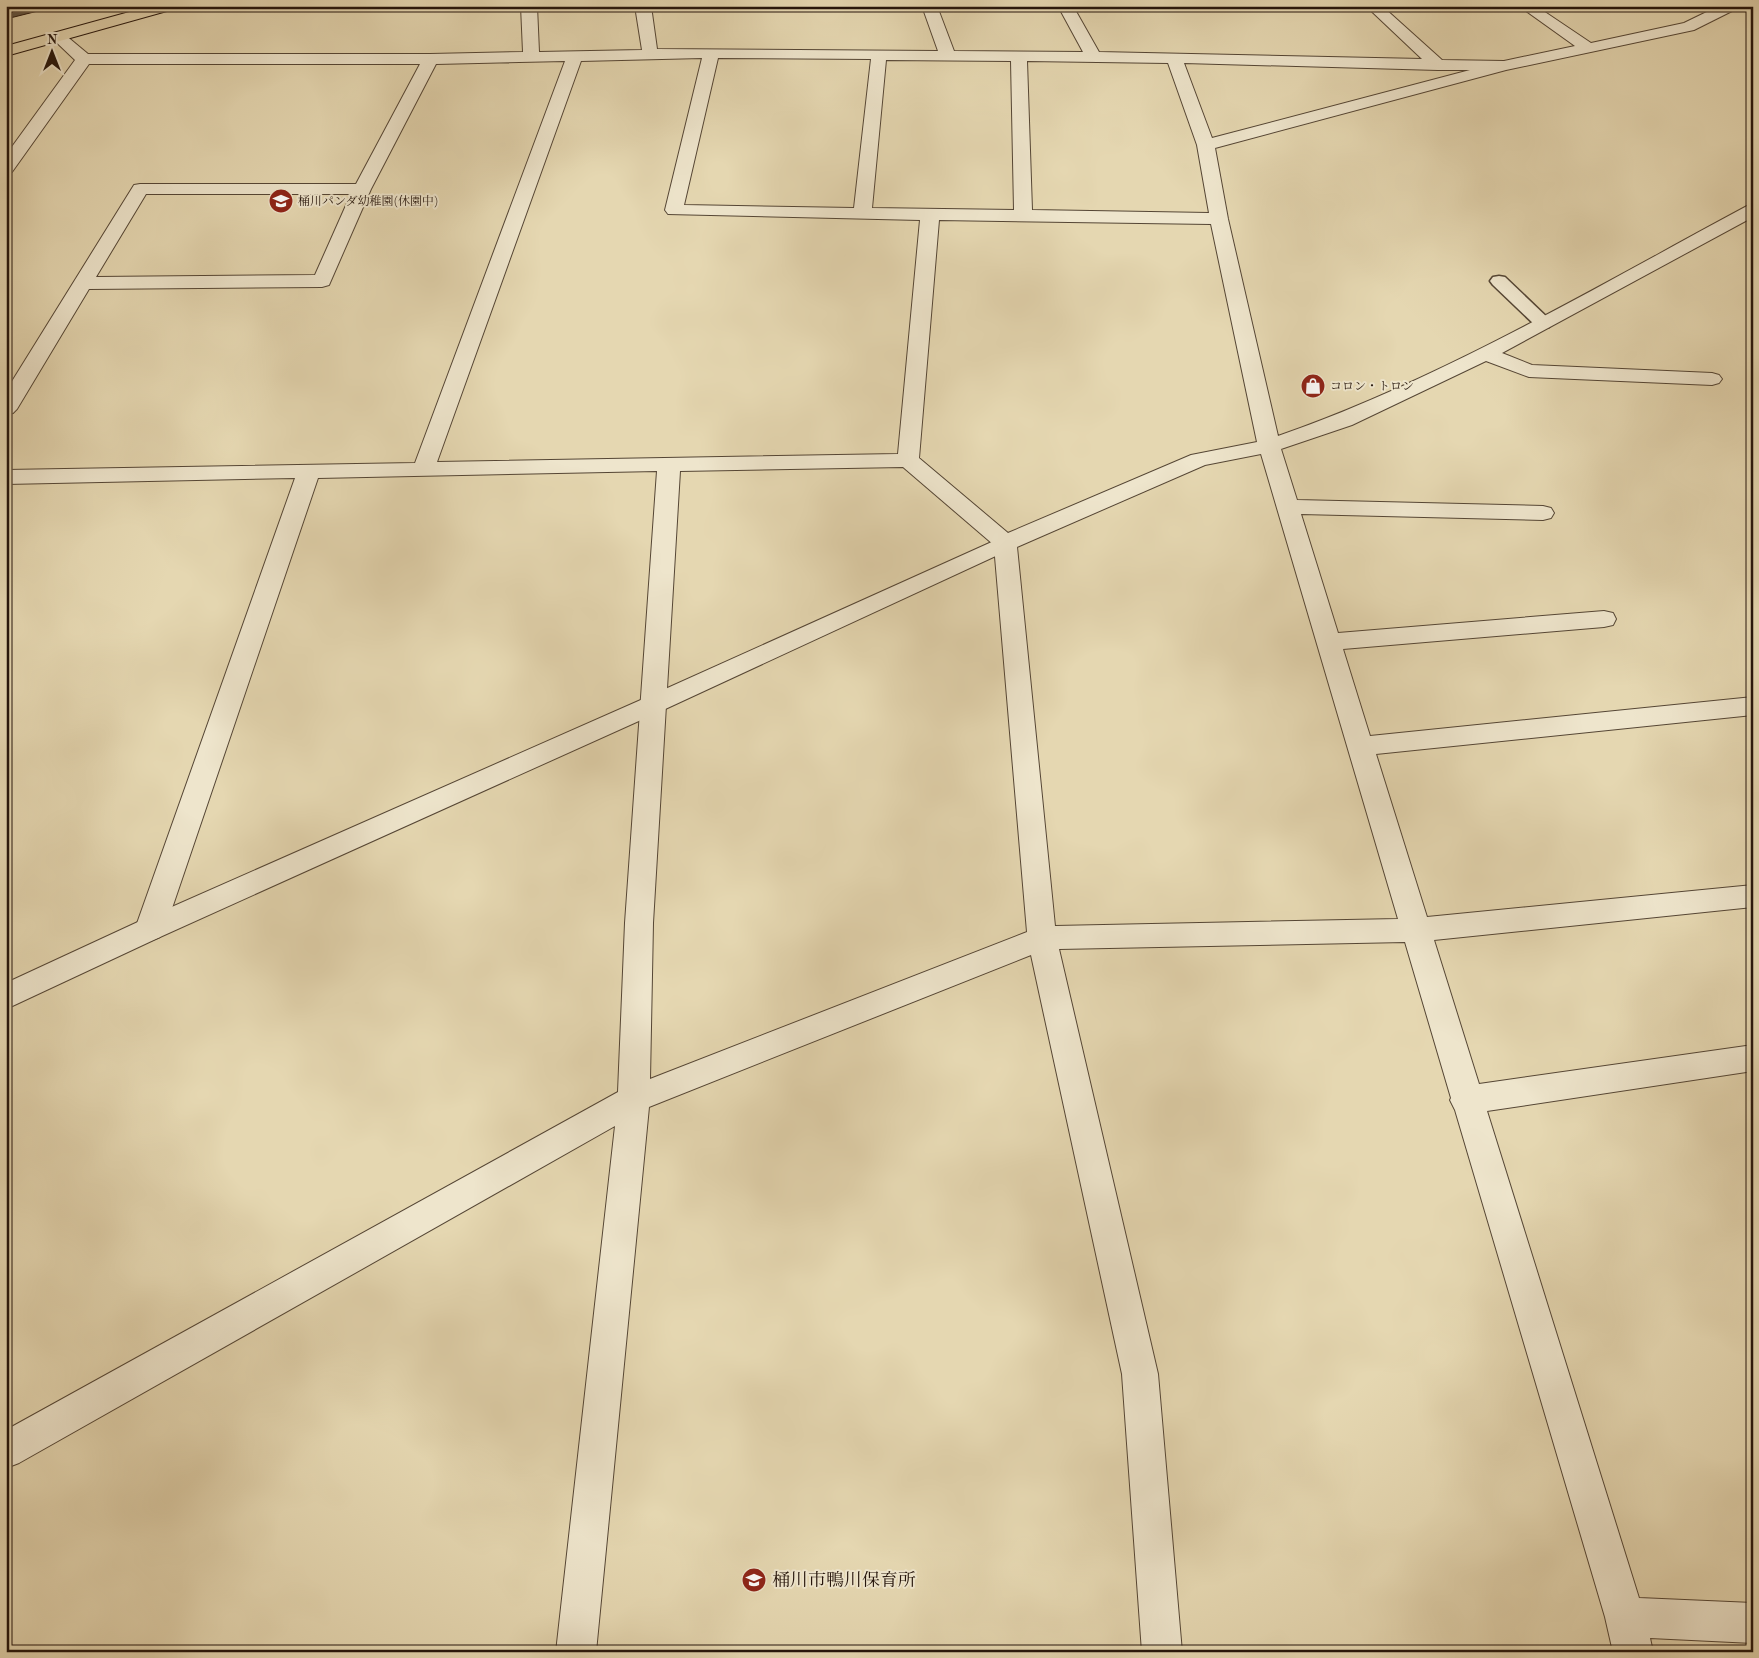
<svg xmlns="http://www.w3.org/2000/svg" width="1759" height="1658" viewBox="0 0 1759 1658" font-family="'Old Standard TT','Noto Serif JP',serif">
<rect width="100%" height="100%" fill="#e5d7b1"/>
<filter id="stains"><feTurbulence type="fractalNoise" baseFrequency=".004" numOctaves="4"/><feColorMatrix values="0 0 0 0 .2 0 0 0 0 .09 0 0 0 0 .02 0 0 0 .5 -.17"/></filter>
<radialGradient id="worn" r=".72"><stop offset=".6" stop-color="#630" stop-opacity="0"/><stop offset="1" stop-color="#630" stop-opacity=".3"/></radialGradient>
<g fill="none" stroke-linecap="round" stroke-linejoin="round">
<defs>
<path id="service" d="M1499,276L1505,277L1549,319L1552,323L1549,327L1543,328L1537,327L1493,285L1490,281L1493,277Z"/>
<path id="minor" d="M521,6H537L539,52L642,50L635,6H651L657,49L938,51L922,6H937L954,51L1083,52L1058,6H1073L1099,52L1422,59L1366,6H1382L1442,60L1504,61L1575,46L1519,6H1536L1591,43L1684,23L1719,6H1738L1736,9L1694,30L1506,70L1215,148L1228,219L1278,436C1442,379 1594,288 1747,206L1753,205V217L1502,353L1532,365L1712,373L1719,375L1722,379L1719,383L1712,385L1529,377L1486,361L1352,425L1281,449L1297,500L1543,506L1551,508L1554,513L1551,518L1543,520L1301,514L1338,633L1604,611L1613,613L1616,619L1613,625L1604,627L1343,649L1370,736L1753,697V715L1376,754L1427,917L1753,885V907L1434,940L1479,1084L1753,1045V1071L1487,1111L1639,1598L1753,1603V1643L1650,1638L1653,1652H1613L1605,1617L1455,1110L1450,1100L1451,1098L1405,942L1059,949L1158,1374L1182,1652H1142L1122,1374L1031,955L649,1107L596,1652H556L615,1126L19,1463L6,1468V1430L618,1092L625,923L657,471L318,478L165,929L160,937L150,941L140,937L135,929L295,478L6,484V470L415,463L565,61L436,64L371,189L329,285L322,287L89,289L17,409L13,413L6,415V391L134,185L140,184H356L420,64H89L12,172L6,173V155L75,60L54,40L51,37L54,34H64L88,54H430L523,52ZM702,58L665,210L668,214L920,220L898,454L437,462L581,61ZM718,58L871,59L854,208L684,205ZM886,60L1011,61L1014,210L872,208ZM1027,61L1168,63L1197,145L1209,213L1032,210ZM1184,63L1438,70H1470L1212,138ZM146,194H351L315,275L96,277ZM939,220L1211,224L1257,442L1191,455L1008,533L919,458ZM1261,454L1398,919L1055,926L1017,547L1205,465ZM903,467L994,545L1027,932L650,1079L653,923L680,471Z"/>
<path id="tertiary" d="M1005,536L1013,538L1017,543L1013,548L661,711L160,937L6,1009V983L140,921L643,699Z"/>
<path id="primary" d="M151,6H176L174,9L6,56V46Z"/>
</defs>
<use href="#service" stroke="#554635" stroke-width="3"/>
<use href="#minor" stroke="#554635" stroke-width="2"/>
<use href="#tertiary" stroke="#554635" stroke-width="2"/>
<use href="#primary" stroke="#25150c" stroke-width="2"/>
<use href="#service" fill="#eee5cc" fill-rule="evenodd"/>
<use href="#minor" fill="#eee5cc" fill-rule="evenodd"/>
<use href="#tertiary" fill="#eee5cc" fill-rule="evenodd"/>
<use href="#primary" fill="#e5d7b1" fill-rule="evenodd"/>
</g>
<g fill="#605545" stroke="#25150c">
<path d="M6,6H58L6,19Z"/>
<path d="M6,113L11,126L6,132Z"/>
</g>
<defs>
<symbol id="school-disc" viewBox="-11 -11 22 22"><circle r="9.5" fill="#8f2418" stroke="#eee5cc"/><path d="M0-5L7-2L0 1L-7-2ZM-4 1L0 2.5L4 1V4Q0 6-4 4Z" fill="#fff"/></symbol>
<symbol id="shop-disc" viewBox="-11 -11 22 22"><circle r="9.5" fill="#8f2418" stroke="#eee5cc"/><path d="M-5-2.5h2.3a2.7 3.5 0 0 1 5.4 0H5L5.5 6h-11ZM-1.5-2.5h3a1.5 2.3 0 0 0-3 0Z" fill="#fff"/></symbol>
</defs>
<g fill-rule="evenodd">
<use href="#school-disc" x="267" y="187" width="28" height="28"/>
<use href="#shop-disc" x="1299" y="372" width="28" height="28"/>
<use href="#school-disc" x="740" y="1566" width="28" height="28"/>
</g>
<g text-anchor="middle" stroke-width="4" stroke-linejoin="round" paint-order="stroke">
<g font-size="12" fill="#25150c" stroke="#eee5cc" text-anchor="start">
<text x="298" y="205">桶川パンダ幼稚園(休園中)</text>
<text x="1330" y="390">コロン・トロン</text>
</g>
<g font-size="18" fill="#25150c" stroke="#eee5cc" text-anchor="start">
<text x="772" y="1586">桶川市鴨川保育所</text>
</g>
</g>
<rect width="1759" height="1658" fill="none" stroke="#e5d7b1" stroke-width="25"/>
<rect x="8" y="8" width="1744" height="1643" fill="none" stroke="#25150c" stroke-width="2.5"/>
<rect x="12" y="12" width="1734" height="1633" fill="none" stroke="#25150c"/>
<g transform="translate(52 52)" stroke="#eee5cc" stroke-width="4" paint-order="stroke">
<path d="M0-4L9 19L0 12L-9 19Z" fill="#25150c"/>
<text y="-8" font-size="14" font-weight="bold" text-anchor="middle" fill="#25150c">N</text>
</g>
<rect width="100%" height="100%" filter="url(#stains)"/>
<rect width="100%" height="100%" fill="url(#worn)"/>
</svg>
